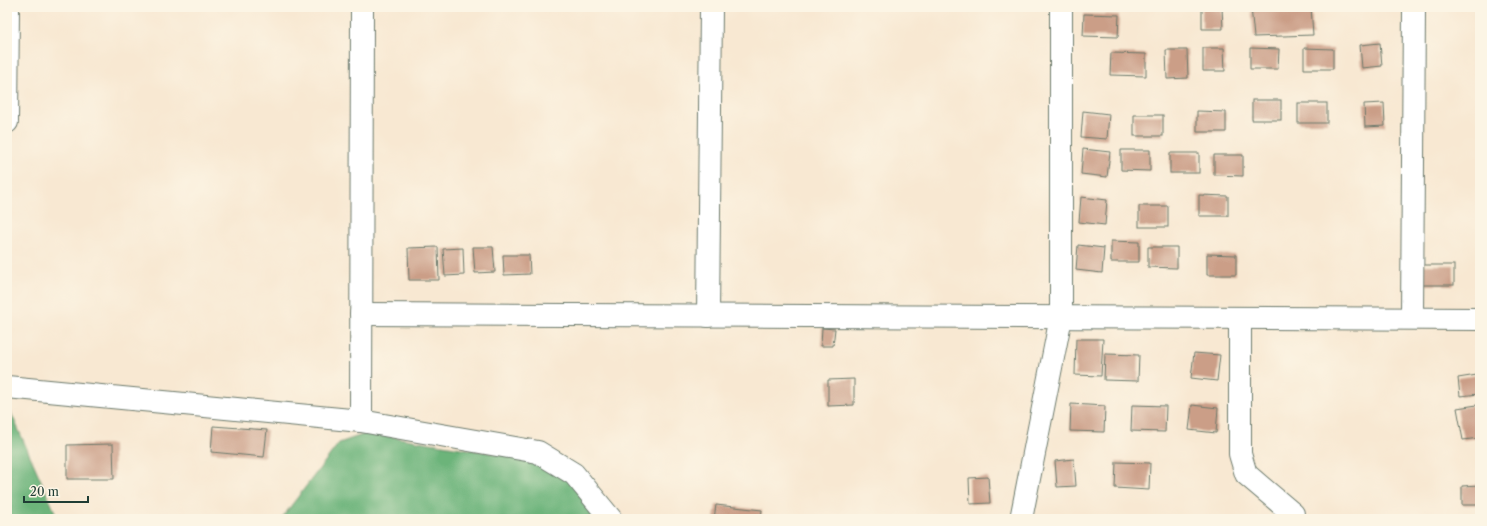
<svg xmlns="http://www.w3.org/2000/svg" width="1487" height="526" viewBox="0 0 1487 526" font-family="'Libre Caslon Text',serif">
<rect width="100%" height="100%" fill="#fcf5e5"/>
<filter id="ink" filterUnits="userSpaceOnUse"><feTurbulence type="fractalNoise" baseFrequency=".025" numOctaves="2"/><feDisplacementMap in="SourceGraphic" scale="8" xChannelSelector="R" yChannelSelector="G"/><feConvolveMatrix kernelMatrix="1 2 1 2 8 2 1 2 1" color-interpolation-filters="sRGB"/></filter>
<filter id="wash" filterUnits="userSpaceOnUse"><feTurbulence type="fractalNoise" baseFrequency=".012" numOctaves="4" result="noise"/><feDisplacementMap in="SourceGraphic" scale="16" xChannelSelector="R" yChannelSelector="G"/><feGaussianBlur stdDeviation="0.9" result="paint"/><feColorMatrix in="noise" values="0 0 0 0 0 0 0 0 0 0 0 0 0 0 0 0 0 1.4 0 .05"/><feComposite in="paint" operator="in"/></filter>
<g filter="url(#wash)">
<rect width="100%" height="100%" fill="#f8e8d2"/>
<g fill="#6cb47a" stroke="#467857">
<path d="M7,406H8L58,519H7Z"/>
<path d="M368,433L529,459L565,475L598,519H281L339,443Z"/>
</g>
<g id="blocks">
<g fill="#cb9e87">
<path d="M1202,7H1222L1223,29H1202Z"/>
<path d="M1251,7H1311L1313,35L1254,37Z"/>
<path d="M1084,14L1119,15L1118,37L1083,36Z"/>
<path d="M1380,43L1382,66L1362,68L1360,45Z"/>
<path d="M1203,48H1224L1225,71H1203Z"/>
<path d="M1250,48L1279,49L1278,69H1250Z"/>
<path d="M1304,48L1333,49V69H1304Z"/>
<path d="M1166,50H1187L1188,78L1167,79Z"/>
<path d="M1111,53L1146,54V76L1110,75Z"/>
<rect x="1252" y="100" width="29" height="20"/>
<rect x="1298" y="103" width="29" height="20"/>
<path d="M1384,103L1385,126L1365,127L1364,104Z"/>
<path d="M1083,111L1109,114L1107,139L1081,137Z"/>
<path d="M1197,111L1226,112V132H1197Z"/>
<rect x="1134" y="115" width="29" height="21"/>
<path d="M1083,149L1110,152L1107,177L1081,174Z"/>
<path d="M1121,150H1150V171L1121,170Z"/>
<rect x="1170" y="153" width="29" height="20"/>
<path d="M1214,155H1243V176L1214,175Z"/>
<path d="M1199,195L1228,196V216H1199Z"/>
<path d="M1081,197L1107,200L1105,225L1079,222Z"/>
<rect x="1139" y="206" width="29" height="21"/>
<path d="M1111,241L1139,242V262H1111Z"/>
<path d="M1078,245L1104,248L1102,273L1076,270Z"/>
<path d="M438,247L439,280H409L408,248Z"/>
<path d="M473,247H493L495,272L475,273Z"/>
<path d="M1148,247H1177V268L1148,267Z"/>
<path d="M463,248L464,275L445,276L443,249Z"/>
<path d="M1207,254L1236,255V275H1207Z"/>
<path d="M503,255H529L530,274L504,275Z"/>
<rect x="1422" y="265" width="32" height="20"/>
<path d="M822,328L835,329L833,346H821Z"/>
<path d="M1076,339H1103L1101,376L1075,375Z"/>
<path d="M1194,353L1220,355L1217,381L1191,378Z"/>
<path d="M1105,354L1139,355L1138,381L1104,380Z"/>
<path d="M1477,375L1479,394L1460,396L1458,378Z"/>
<path d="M854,379V405L828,406V380Z"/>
<path d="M1071,404L1105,406L1104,432L1070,431Z"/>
<path d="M1132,405L1166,406L1165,432L1131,431Z"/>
<path d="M1192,405L1218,408L1216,433L1189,430Z"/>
<path d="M1477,405L1480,423V438L1463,440L1457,408Z"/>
<path d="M213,426L267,430L264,457L211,452Z"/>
<path d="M113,444L114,479H67V445Z"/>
<path d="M1074,459L1076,486L1057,487L1055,461Z"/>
<path d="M1116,462L1150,463L1149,490L1115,488Z"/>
<path d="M988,477L990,503L970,504L969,478Z"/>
<path d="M1480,485V505H1462V486Z"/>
<path d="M716,505L762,510L761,519H714Z"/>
</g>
</g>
</g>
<g filter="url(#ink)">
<use href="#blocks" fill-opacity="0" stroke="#6b796b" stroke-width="1"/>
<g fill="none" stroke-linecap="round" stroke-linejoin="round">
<defs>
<g id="minor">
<path d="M7,122L8,7"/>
<path d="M361,314L1480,319"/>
<path d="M708,316L711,7"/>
<path d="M1240,318V454L1246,474L1293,514V519"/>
<path d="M1412,318L1414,7"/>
<path d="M7,387L361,421L538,452L574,474L611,519"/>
<path d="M361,421L362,7"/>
<path d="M1021,519L1061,317V7"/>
</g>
</defs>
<use href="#minor" stroke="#6b796b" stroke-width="24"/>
<use href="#minor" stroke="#fff" stroke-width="22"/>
</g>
</g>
<rect width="1487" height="526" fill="none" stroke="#fcf5e5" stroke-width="24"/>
<path d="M24 496v6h64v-6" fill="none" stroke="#1f3d34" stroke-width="2"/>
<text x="30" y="496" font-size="12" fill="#1f3d34" stroke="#fcf5e5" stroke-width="3" paint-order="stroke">20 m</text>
</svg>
